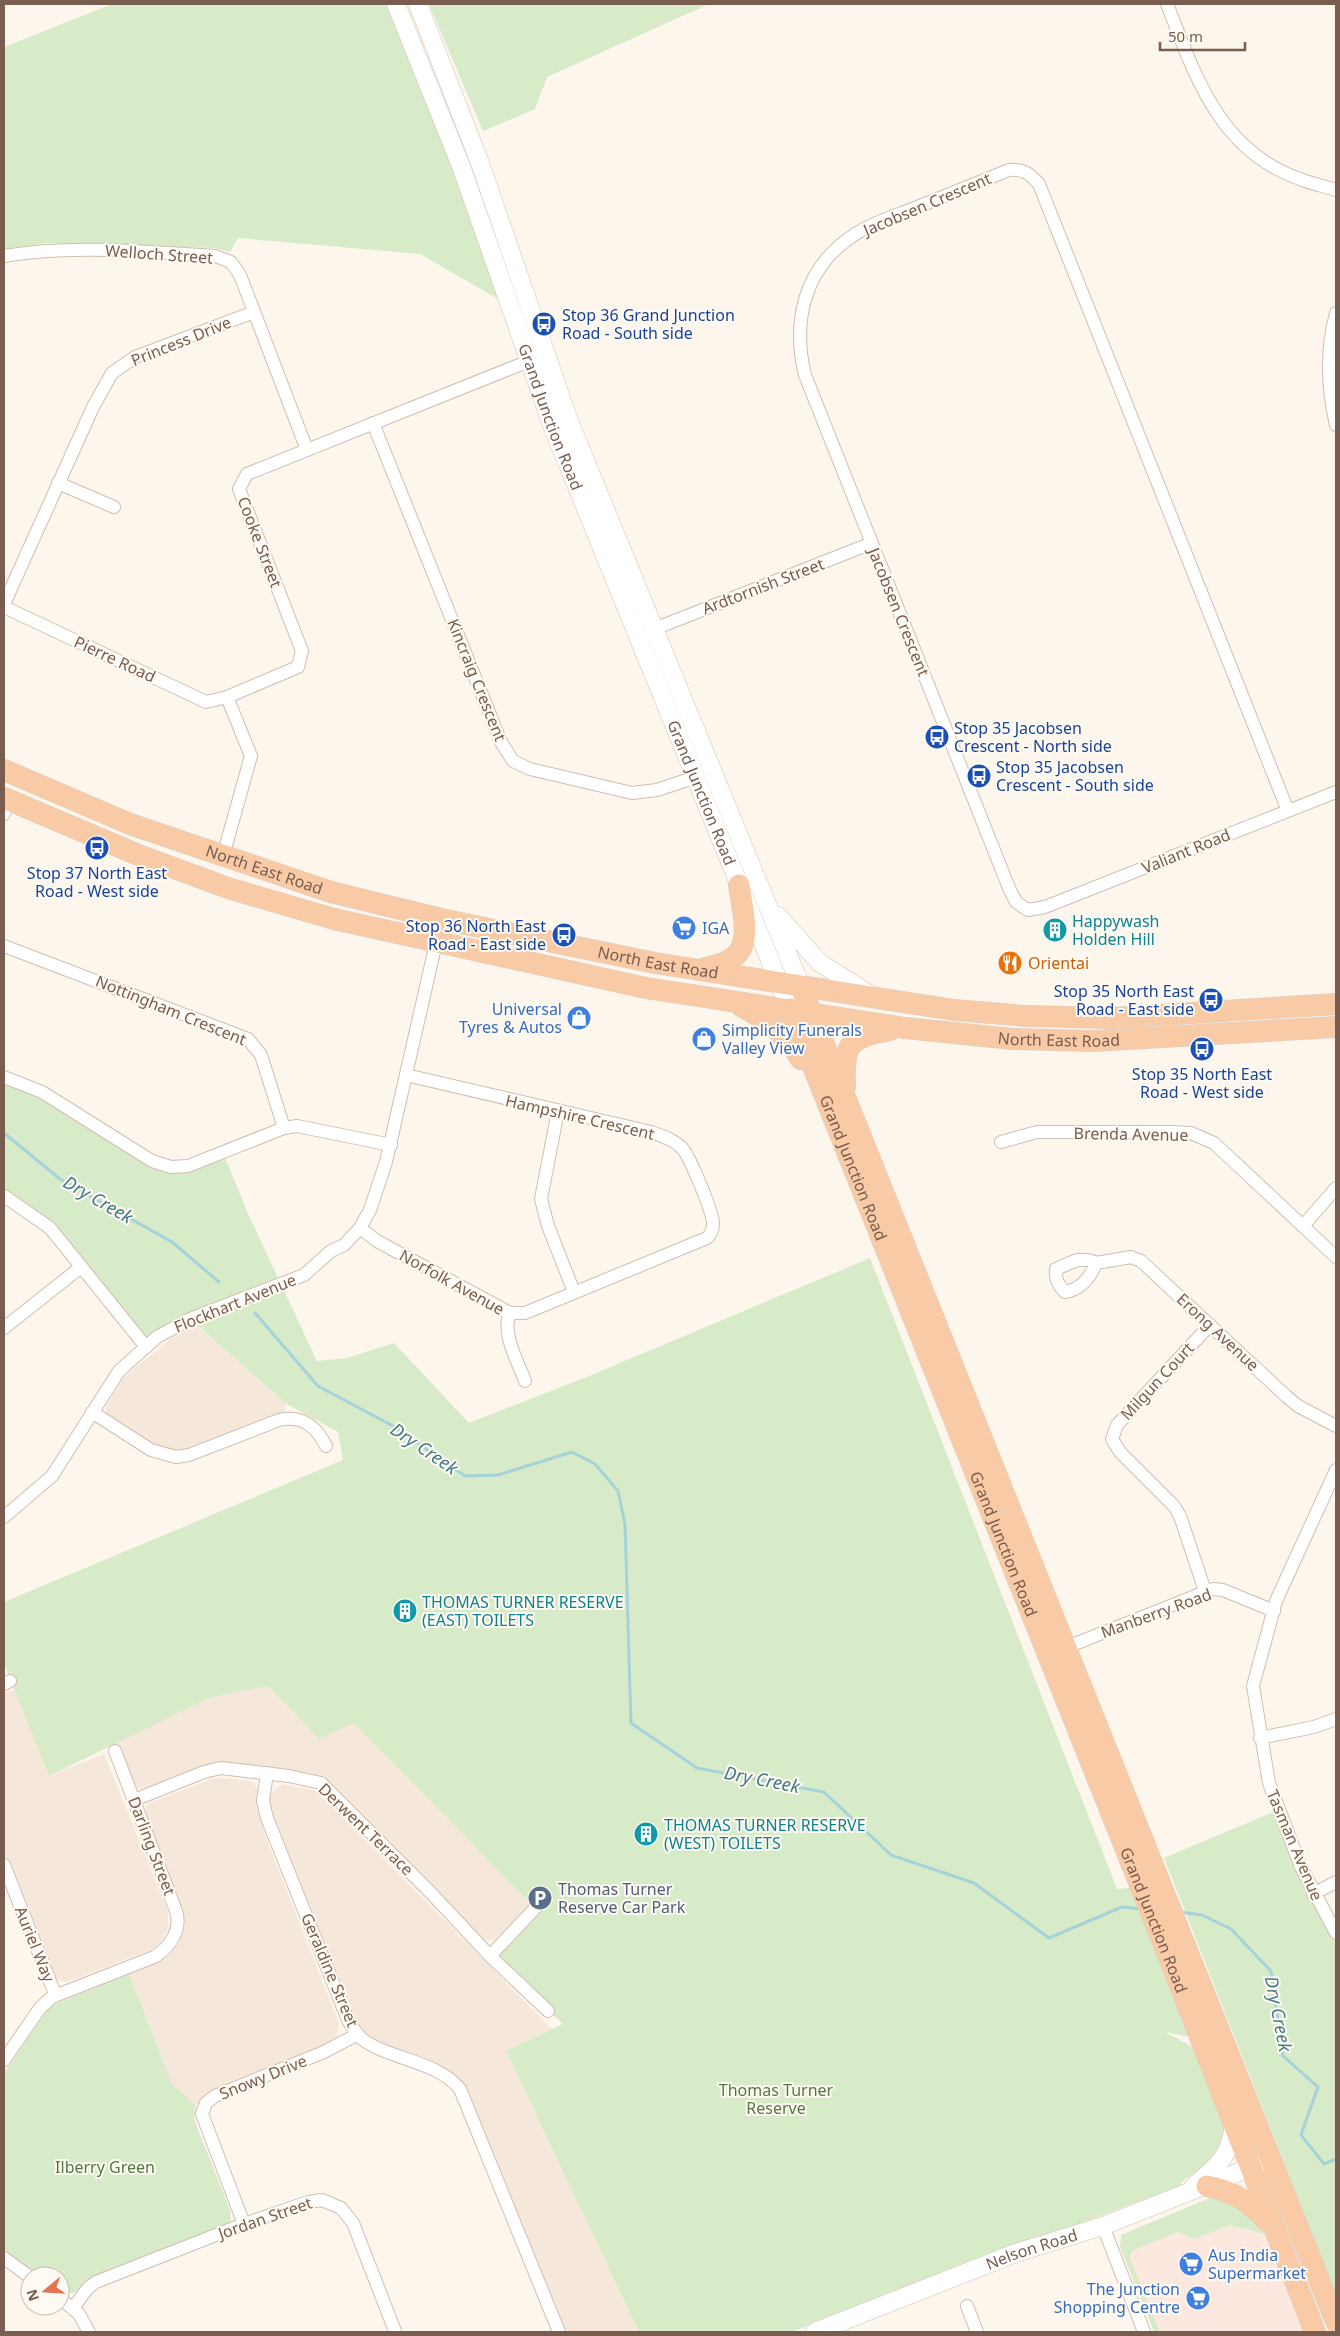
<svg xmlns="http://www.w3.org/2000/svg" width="1340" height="2336" viewBox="0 0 1340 2336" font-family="'Noto Sans',sans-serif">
<rect width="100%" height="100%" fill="#fdf6ec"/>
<g fill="#f5e8da">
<path d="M197,1326L285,1403V1414L185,1453L157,1450L106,1415V1406L124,1377L177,1334Z"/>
<path d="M268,1686L319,1739L354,1723L531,1904L494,1940H484L329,1783L313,1774L211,1764L143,1789L134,1787L116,1743L209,1698Z"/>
<path d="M14,1689L49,1776L104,1754L168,1912V1927L162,1941L154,1949L66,1982L57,1980L51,1971L4,1854V1693Z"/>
<path d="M220,1778L246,1780L254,1783L258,1790L257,1804L266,1838L339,2023L336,2039L324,2047L212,2091L203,2097L196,2106L172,2084L129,1974L166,1958L179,1943L185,1925L182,1909L144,1813L146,1807L149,1803L211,1779Z"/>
<path d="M282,1784L313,1790L319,1793L552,2029L506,2051L639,2332H564L464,2084L456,2076L444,2070L375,2041L359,2027L348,2006L269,1806L270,1795Z"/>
</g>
<path fill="#fde8e0" d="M1230,2225L1267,2235L1307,2332H1160L1130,2258L1132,2251L1178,2232L1194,2239Z"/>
<g fill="#d7ebc9">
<path d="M112,4H388L505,303L420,254L238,238L230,252L215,248L47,243L4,249V47Z"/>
<path d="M429,4H709L547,77L535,109L483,131Z"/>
<path d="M4,1077L165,1165L223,1153L250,1218L317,1361L347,1358L394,1343L469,1423L589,1376L870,1258L1117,1889L1139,1887L1201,2039L1165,2032L1193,2047L1227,2133C1223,2146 1218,2160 1206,2168C1195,2176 1187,2174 1180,2186L791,2332H639L506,2051L563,2024L490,1956L531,1904L354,1723L319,1739L268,1686L209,1698L49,1776L4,1664V1602L343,1460L338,1432L285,1403L190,1319L146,1347L60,1240L4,1196Z"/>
<path d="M1278,1810L1336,1936V2294L1164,1858Z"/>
<path d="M129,1974L172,2084L196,2106L194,2118L197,2127L230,2210L231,2222L86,2284C78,2291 71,2297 60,2291V2276H36L4,2254V2073L48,2009L57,2003Z"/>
<path d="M1212,2197L1251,2209L1267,2235L1230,2225L1194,2239L1178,2232L1132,2251L1130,2258L1160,2332H1154L1120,2247L1121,2235Z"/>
</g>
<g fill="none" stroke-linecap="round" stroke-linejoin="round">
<g stroke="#a6d2d9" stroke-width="3">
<path d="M4,1133L60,1179L172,1242L219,1282"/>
<path d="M255,1313L318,1386L393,1426L465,1476L498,1475L572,1452L595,1464L618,1491L625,1524L631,1723L697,1768L824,1792L891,1855L974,1883L1049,1938L1122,1907L1141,1909"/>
<path d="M1180,1912L1202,1915L1231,1929L1271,1971L1283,2056L1318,2087L1301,2135L1324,2164L1336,2159"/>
</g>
<defs>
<g id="minor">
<path d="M1167,4C1195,75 1219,151 1300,179C1312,184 1324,186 1336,190"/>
<path d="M4,256C73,244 145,252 215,256L231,262L240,275L307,450"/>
<path d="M1336,313C1326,350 1327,387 1336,425"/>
<path d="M373,423L501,742L513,761L530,769L632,793L657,790L696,777"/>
<path d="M58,483L114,507"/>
<path d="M4,604L93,407L112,373L135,357L254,312"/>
<path d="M4,607L206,702L227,697"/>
<path d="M654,629L872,543"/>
<path d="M1288,811L1039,184C1029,173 1024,169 1009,170C979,182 948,195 917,207C896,216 870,223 851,237C804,269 792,322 805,375L1009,888L1016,902L1028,910L1045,907L1336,792"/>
<path d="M4,814L9,801"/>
<path d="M223,856L251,756L227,697L298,667L302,651L239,489L247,474L529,361"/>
<path d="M4,946L248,1039L261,1055L284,1128"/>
<path d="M406,1075L651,1132C662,1136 673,1139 682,1148C690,1157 713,1212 713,1224C713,1230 711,1234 707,1238L525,1313H510"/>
<path d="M4,1077L42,1092L152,1161L171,1167L188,1166L284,1128L297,1126L391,1145"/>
<path d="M558,1111L541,1199L548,1226L574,1292"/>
<path d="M1001,1142L1037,1132H1173L1191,1133L1214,1143L1336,1257"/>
<path d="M4,1196L50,1228L146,1347"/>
<path d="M1303,1226L1336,1188"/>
<path d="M360,1228L377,1241L510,1313C501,1333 518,1362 525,1381"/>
<path d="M1096,1263C1091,1277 1080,1290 1065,1292C1058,1285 1055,1279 1056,1269L1077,1260H1089L1096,1263L1131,1257L1141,1261L1286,1396L1298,1406L1336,1426"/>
<path d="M4,1328L81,1267"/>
<path d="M92,1412L151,1450L176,1457L189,1455L279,1420C302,1415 316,1426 326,1446"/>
<path d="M1336,1470L1276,1601L1253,1686L1269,1783L1301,1867L1336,1933"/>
<path d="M4,1517L52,1476L119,1371L157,1337L190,1319L304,1275L331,1251L344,1245L360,1228L370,1210L386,1162L436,943"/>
<path d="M1205,1591L1180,1516L1174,1506L1120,1452L1112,1439L1117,1425L1210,1325"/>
<path d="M1067,1647L1213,1589L1223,1590L1274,1611"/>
<path d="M4,1684L10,1681"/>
<path d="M1260,1738L1314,1727L1336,1719"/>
<path d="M267,1773L263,1801L267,1818L348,2020C352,2026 356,2034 362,2039C390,2060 436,2060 460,2089L559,2332"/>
<path d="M134,1800L204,1772L221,1768L289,1776L321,1783L431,1893L490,1956L548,2011"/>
<path d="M4,1865L55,1994"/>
<path d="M1313,1894L1336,1882"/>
<path d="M490,1956L540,1903"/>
<path d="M4,2060L40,2008L52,1997L154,1957C170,1948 182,1929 176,1911L115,1751"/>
<path d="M244,2224L202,2114L206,2103L215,2096L324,2052L358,2034"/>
<path d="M1103,2226L1144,2332"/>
<path d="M4,2258L30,2277"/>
<path d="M60,2298L79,2314L89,2332"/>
<path d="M967,2306L977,2332"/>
<path d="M73,2308L88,2288L96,2282L244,2224L308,2202L322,2200L341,2208L353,2223L395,2331"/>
</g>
<g id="secondary">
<path id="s1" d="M396,4L461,166L553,428L790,1009"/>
<path d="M418,4L480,163L569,421L801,987"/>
<path d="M778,916L820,963L869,994"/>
<path d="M1193,2187C1218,2165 1229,2159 1234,2125"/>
<path id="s2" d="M815,2332L1016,2253L1103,2226L1262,2163"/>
</g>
<g id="trunk">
<path id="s3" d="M4,770L130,824L331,892L441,919L655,963L954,1010L1026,1016L1111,1018L1336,1004"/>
<path id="s4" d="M4,798L136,854L228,888L334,919L646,988L905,1028L1013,1039L1093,1041L1336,1027"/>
<path d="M703,969C713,966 727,964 735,956C753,941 741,904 739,885"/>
<path d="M801,987L1336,2322"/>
<path d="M741,1006C767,1020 786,1034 801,1059"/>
<path id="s5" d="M790,1009L1170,1960L1315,2332"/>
<path d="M845,1086C843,1043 849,1038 890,1030"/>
<path d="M1207,2186C1233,2191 1250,2202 1268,2222"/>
</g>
</defs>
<use href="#minor" stroke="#d0beb0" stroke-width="14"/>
<use href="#secondary" stroke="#d5c0b0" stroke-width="19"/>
<use href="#trunk" stroke="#d9d2cd" stroke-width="22"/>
<use href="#minor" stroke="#fff" stroke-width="12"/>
<use href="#secondary" stroke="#fff" stroke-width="18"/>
<use href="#trunk" stroke="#f8caa5" stroke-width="21"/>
</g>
<defs>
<symbol id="bus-disc" viewBox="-11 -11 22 22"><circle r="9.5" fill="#1a4fb4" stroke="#fffaf3"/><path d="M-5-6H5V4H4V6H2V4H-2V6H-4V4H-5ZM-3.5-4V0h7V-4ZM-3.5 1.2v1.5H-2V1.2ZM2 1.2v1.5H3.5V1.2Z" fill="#fff"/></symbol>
<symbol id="supermarket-disc" viewBox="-11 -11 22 22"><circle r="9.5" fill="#3f7fe0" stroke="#fffaf3"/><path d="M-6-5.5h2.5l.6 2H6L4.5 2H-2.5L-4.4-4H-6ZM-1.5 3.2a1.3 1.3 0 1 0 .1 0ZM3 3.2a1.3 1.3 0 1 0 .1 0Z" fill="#fff"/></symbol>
<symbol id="building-disc" viewBox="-11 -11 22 22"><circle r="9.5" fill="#0f9aa8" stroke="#fffaf3"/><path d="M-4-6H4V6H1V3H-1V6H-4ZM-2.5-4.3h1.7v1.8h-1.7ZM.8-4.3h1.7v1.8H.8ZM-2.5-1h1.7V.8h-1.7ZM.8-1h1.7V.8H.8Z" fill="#fff"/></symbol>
<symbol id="restaurant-disc" viewBox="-11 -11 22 22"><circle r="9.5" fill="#e8710a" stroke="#fffaf3"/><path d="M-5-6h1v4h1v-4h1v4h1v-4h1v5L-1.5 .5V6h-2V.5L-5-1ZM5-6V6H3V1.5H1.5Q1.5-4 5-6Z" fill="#fff"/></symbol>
<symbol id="shop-disc" viewBox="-11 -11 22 22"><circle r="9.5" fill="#3f7fe0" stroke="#fffaf3"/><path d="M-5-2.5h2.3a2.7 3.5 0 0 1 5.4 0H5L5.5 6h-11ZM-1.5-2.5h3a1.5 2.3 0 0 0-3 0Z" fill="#fff"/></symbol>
<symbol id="parking-disc" viewBox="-11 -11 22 22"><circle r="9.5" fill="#5c6f8a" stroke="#fffaf3"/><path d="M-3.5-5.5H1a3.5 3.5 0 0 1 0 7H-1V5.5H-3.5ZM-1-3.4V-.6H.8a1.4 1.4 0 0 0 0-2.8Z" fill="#fff"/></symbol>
</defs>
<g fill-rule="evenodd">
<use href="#bus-disc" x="530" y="310" width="28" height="28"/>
<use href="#bus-disc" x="923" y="723" width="28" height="28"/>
<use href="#bus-disc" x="965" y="762" width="28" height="28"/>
<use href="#bus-disc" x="83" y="834" width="28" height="28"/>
<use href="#supermarket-disc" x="670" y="914" width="28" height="28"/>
<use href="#building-disc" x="1041" y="916" width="28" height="28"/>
<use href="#bus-disc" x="550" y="921" width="28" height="28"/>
<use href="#restaurant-disc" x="996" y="949" width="28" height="28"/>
<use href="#bus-disc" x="1197" y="986" width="28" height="28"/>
<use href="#shop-disc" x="565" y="1004" width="28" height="28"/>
<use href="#shop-disc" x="690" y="1025" width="28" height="28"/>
<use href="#bus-disc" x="1188" y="1035" width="28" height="28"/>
<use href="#building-disc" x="391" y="1597" width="28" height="28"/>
<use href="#building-disc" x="632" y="1820" width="28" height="28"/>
<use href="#parking-disc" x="526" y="1884" width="28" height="28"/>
<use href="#supermarket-disc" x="1177" y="2250" width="28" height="28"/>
<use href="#supermarket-disc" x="1184" y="2284" width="28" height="28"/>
</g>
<g text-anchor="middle" stroke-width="4" stroke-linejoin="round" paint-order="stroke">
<g font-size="16" fill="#795d4e" stroke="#fffaf3">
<text transform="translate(927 204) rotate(-23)" y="6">Jacobsen Crescent</text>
<text transform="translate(159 254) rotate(4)" y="6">Welloch Street</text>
<text transform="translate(181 341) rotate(-22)" y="6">Princess Drive</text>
<text dy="6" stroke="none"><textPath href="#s1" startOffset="441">Grand Junction Road</textPath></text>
<text transform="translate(260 542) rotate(69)" y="6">Cooke Street</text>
<text transform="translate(763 586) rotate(-21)" y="6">Ardtornish Street</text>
<text transform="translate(899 612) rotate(68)" y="6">Jacobsen Crescent</text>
<text transform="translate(115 659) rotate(25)" y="6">Pierre Road</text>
<text transform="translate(477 680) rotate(68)" y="6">Kincraig Crescent</text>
<text dy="6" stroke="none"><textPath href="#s1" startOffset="846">Grand Junction Road</textPath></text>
<text transform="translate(1186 851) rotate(-22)" y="6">Valiant Road</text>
<text dy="6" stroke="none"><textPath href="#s3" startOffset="279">North East Road</textPath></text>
<text dy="6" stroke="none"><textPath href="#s3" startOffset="684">North East Road</textPath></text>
<text transform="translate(171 1010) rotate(22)" y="6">Nottingham Crescent</text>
<text dy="6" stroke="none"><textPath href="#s4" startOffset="1088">North East Road</textPath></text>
<text transform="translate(580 1117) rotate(13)" y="6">Hampshire Crescent</text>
<text transform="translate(1131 1134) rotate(1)" y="6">Brenda Avenue</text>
<text dy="6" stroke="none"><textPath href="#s5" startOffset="171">Grand Junction Road</textPath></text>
<text transform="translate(452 1282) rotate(29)" y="6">Norfolk Avenue</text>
<text transform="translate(235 1303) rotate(-22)" y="6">Flockhart Avenue</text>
<text transform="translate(1218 1332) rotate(43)" y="6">Erong Avenue</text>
<text transform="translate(1157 1381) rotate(-47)" y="6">Milgun Court</text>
<text dy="6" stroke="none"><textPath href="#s5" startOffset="576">Grand Junction Road</textPath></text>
<text transform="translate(1156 1613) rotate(-20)" y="6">Manberry Road</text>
<text transform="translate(366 1829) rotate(44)" y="6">Derwent Terrace</text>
<text transform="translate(1295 1845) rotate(67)" y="6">Tasman Avenue</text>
<text transform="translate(152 1846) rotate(69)" y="6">Darling Street</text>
<text dy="6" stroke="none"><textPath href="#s5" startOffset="981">Grand Junction Road</textPath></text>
<text transform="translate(35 1944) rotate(68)" y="6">Auriel Way</text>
<text transform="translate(330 1970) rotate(67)" y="6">Geraldine Street</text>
<text transform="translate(263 2077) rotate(-22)" y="6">Snowy Drive</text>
<text transform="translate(265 2218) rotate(-19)" y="6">Jordan Street</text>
<text dy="6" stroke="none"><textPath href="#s2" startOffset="232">Nelson Road</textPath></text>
</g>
<g font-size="16" fill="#164399" stroke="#fffaf3" text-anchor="start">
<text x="562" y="321">Stop 36 Grand Junction<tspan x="562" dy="18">Road - South side</tspan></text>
<text x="954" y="734">Stop 35 Jacobsen<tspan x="954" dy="18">Crescent - North side</tspan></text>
<text x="996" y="773">Stop 35 Jacobsen<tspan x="996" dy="18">Crescent - South side</tspan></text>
<text x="97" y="879" text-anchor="middle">Stop 37 North East<tspan x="97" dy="18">Road - West side</tspan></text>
<text x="546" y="932" text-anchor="end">Stop 36 North East<tspan x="546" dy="18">Road - East side</tspan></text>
<text x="1194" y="997" text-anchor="end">Stop 35 North East<tspan x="1194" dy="18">Road - East side</tspan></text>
<text x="1202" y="1080" text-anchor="middle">Stop 35 North East<tspan x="1202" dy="18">Road - West side</tspan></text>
</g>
<g font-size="16" fill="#0d838f" stroke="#fffaf3" text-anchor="start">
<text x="1072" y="927">Happywash<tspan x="1072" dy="18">Holden Hill</tspan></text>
<text x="422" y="1608">THOMAS TURNER RESERVE<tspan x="422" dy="18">(EAST) TOILETS</tspan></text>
<text x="664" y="1831">THOMAS TURNER RESERVE<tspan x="664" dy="18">(WEST) TOILETS</tspan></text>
</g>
<g font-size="16" fill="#366cbe" stroke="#fffaf3" text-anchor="start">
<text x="702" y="934">IGA</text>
<text x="562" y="1015" text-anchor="end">Universal<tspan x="562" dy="18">Tyres &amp; Autos</tspan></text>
<text x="722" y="1036">Simplicity Funerals<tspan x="722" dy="18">Valley View</tspan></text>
<text x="1208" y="2261">Aus India<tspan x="1208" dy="18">Supermarket</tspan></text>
<text x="1180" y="2295" text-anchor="end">The Junction<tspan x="1180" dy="18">Shopping Centre</tspan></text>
</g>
<g font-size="16" fill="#c56008" stroke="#fffaf3" text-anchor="start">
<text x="1028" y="969">Orientai</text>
</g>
<g font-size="16" fill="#4e5e75" stroke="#fffaf3" text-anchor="start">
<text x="558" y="1895">Thomas Turner<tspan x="558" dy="18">Reserve Car Park</tspan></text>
</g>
<g font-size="16" fill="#527942" stroke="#fffaf3">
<text x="776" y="2096">Thomas Turner<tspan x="776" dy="18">Reserve</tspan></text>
<text x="105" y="2173">Ilberry Green</text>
</g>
<g font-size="18" font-style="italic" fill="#437b85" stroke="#fffaf3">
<text transform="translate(98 1200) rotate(30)" y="6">Dry Creek</text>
<text transform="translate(424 1449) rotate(34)" y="6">Dry Creek</text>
<text transform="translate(762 1780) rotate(11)" y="6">Dry Creek</text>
<text transform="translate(1278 2014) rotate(79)" y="6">Dry Creek</text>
</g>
</g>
<rect width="1340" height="2336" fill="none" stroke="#795d4e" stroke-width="10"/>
<g transform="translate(45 2291) rotate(252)"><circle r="24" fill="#fffaf3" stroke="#c9bbb1"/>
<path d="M0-4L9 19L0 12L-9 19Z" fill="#e57253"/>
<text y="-8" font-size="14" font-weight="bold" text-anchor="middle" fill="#795d4e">N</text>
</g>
<path d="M1160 42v8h85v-8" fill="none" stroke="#795d4e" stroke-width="2.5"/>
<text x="1168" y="42" font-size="15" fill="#795d4e" stroke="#fffaf3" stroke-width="4" paint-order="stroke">50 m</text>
</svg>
